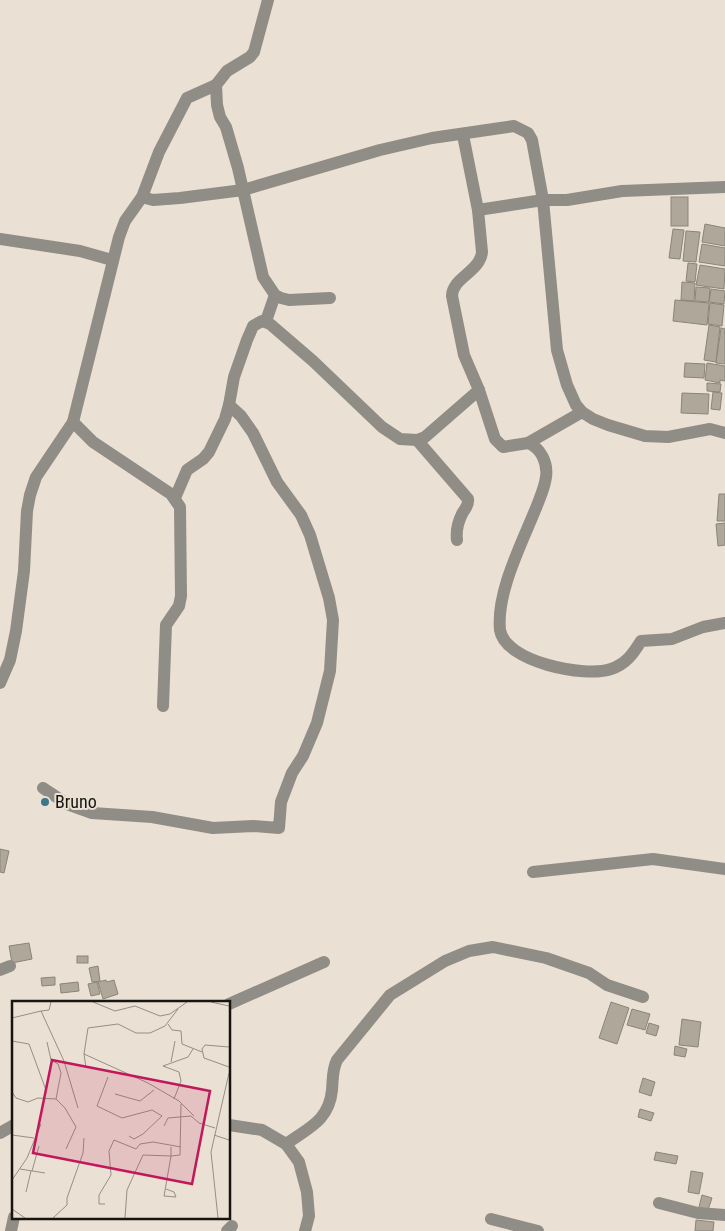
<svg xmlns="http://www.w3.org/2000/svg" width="725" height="1231" viewBox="0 0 725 1231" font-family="'Roboto Condensed',sans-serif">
<rect width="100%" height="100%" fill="#eae0d3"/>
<g fill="#b0a79b" stroke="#8d8478">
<rect x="671" y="197" width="17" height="29"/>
<path d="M705,224L725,228V246L702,242Z"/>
<path d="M673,229L684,230L680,259L669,258Z"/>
<path d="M686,231L700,232L696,262L683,261Z"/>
<path d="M702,244L725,248V266L699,262Z"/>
<path d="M688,263L697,264L695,282L686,281Z"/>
<path d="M700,265L725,269L724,289L696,285Z"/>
<path d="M682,282L695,283L694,301L681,300Z"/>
<path d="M696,287L710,288L709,302L695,301Z"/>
<path d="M711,289L725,291L724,304L709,302Z"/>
<path d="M675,300L709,303L707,325L673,321Z"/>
<path d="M710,303L724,305L722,326L708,324Z"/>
<path d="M709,325L720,327L716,362L704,360Z"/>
<path d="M721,328L725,329V364L716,363Z"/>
<path d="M685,363L705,364L704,378L684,377Z"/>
<path d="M707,363L725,366V381L720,380V383L705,380Z"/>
<path d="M707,383L721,384L720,392L707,391Z"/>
<path d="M713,392L722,393L720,410L711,409Z"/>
<path d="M682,393L709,394L708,414L681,413Z"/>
<path d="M719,494H725V521H717Z"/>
<path d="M725,523V545L718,546L716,524Z"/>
<path d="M0,849L9,851L4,873L0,872Z"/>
<path d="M29,943L32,959L12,963L9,946Z"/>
<rect x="77" y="956" width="11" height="7"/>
<path d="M98,966L100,981L92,982L89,968Z"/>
<path d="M55,977V985L42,986L41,978Z"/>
<path d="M106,980L107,982L114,980L118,994L103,999L98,982Z"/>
<path d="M78,982L79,991L61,993L60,984Z"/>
<path d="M97,982L100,994L91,996L88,984Z"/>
<path d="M611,1002L629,1008L617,1044L599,1038Z"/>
<path d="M632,1009L650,1014L645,1030L627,1025Z"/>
<path d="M682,1019L701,1022L698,1047L679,1045Z"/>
<path d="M649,1023L659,1026L656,1036L646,1033Z"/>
<path d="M675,1046L687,1049L685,1057L674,1055Z"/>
<path d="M643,1078L655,1082L651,1096L639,1092Z"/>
<path d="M640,1109L654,1113L651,1121L638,1117Z"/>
<path d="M656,1152L678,1156L676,1164L654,1160Z"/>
<path d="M691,1171L703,1173L699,1194L688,1192Z"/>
<path d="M702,1195L712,1198L708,1210L699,1207Z"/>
<path d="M696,1220L714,1222L713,1231H695Z"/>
</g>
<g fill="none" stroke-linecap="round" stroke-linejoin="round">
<g stroke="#908c86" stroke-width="12">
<path d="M268,0L254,52L250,57L227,71L216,85L217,105L220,117L226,127L238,168L263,277L275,295L281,298L289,300L330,298"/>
<path d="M463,135L478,210L482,252C480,272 452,278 452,296L464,355L479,390L495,439L503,447L528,443L582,412"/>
<path d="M725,187L622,191L567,200H543L557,350L567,385L576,405L582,412L593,419L608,425L645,436L668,437L710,429L725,433"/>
<path d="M142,197L153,200L180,198L243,190L380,150L432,138L514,126L528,133L532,140L543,200L478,210"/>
<path d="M0,239L80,251L112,260"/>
<path d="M266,321L275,295"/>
<path d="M73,422L93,442L171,494L180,507L181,596L179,606L166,625L163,706"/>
<path d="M417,440L468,499C469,506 465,508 462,514C458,522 456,532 457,540"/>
<path d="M528,443C541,448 548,463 546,477C545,486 541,495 538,503C524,539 496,591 500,630C505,662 585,678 611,669C626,664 633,654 641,641L672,639L703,627L725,623"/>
<path d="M175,498L187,470L203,459L209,452L225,419L229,405"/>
<path d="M0,683L10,660L16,631L24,571L27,511L30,495L36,477L73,422L119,237L125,221L142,197L159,152L187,98L216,85"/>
<path d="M43,788L67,804L92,813L152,817L213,828L253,826L279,828L281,802L292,773L303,756L317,723L330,671L333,620L329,598L310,535L301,515L277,482L253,433L241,416L229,405L234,377L247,340L253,326L262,321L270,324L313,361L382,427L400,439L417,440L425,437L479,390"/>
<path d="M533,872L653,859L725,869"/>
<path d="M0,970L10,966"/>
<path d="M229,1004L324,962"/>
<path d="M229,1125L262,1130L286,1144"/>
<path d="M0,1133L14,1125"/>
<path d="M659,1203L698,1213L725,1215"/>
<path d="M491,1219L538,1231"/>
<path d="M11,1231L14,1217"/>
<path d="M227,1231L232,1226"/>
<path d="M305,1231L309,1216L307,1192L299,1162L286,1144C308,1128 329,1121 332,1090C333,1079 332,1070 337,1060L390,995L445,961L469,951L493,947L546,958L589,973L607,985L643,997"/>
</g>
</g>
<circle fill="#3a768d" stroke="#eae0d3" stroke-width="2" cx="45" cy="802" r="5"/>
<g text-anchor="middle" stroke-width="4" stroke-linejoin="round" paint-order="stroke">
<g font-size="18" fill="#181510" stroke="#eae0d3" text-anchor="start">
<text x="55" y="808">Bruno</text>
</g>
</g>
<g transform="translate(12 1001)">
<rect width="218" height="218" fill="#eae0d3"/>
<path fill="none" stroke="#968f85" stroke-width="1" d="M81,1L103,10L123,5L148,15L158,13L175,1M199,1L217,5M29,10L37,9L39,1M0,17L29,10L52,60L66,107M156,23L160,29L169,30L170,43L190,51M0,40L17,43L34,89M35,41L39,59L46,63L49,72L44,98M217,46L193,44L190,48L192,57L217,66M72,53L136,82L167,100L182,115M159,61L163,40M74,67L72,53L76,27L106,23L124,32H138L153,25L166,8M96,76L85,105L110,117L140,109L150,115L131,133L122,138L117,135M0,91L4,97L16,101L26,97L44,98L53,107L64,126L54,148M103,93L128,100L142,89M162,98L169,80L167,71L151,65L176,56L181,48M152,125L156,117L179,115L187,122L203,127M0,134L22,137M202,134L217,139M159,146V155L168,154L169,103M8,168L33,172M20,170L27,145M0,179L15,157L29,123M14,191L19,170M93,203H87V194L99,174L97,150L102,139L124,148L128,143L141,141L169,146M0,208L13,217M41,217L55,204V197L71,152L72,137M113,217L115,189L131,154L159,155L152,195L164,196L162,191L154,188M206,217L199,151L217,72"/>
<path fill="#c2185b" fill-opacity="0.15" stroke="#c2185b" stroke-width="2.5" d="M40,59L198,90L180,183L21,152Z"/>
<rect width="218" height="218" fill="none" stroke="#181510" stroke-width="2.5"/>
</g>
</svg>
